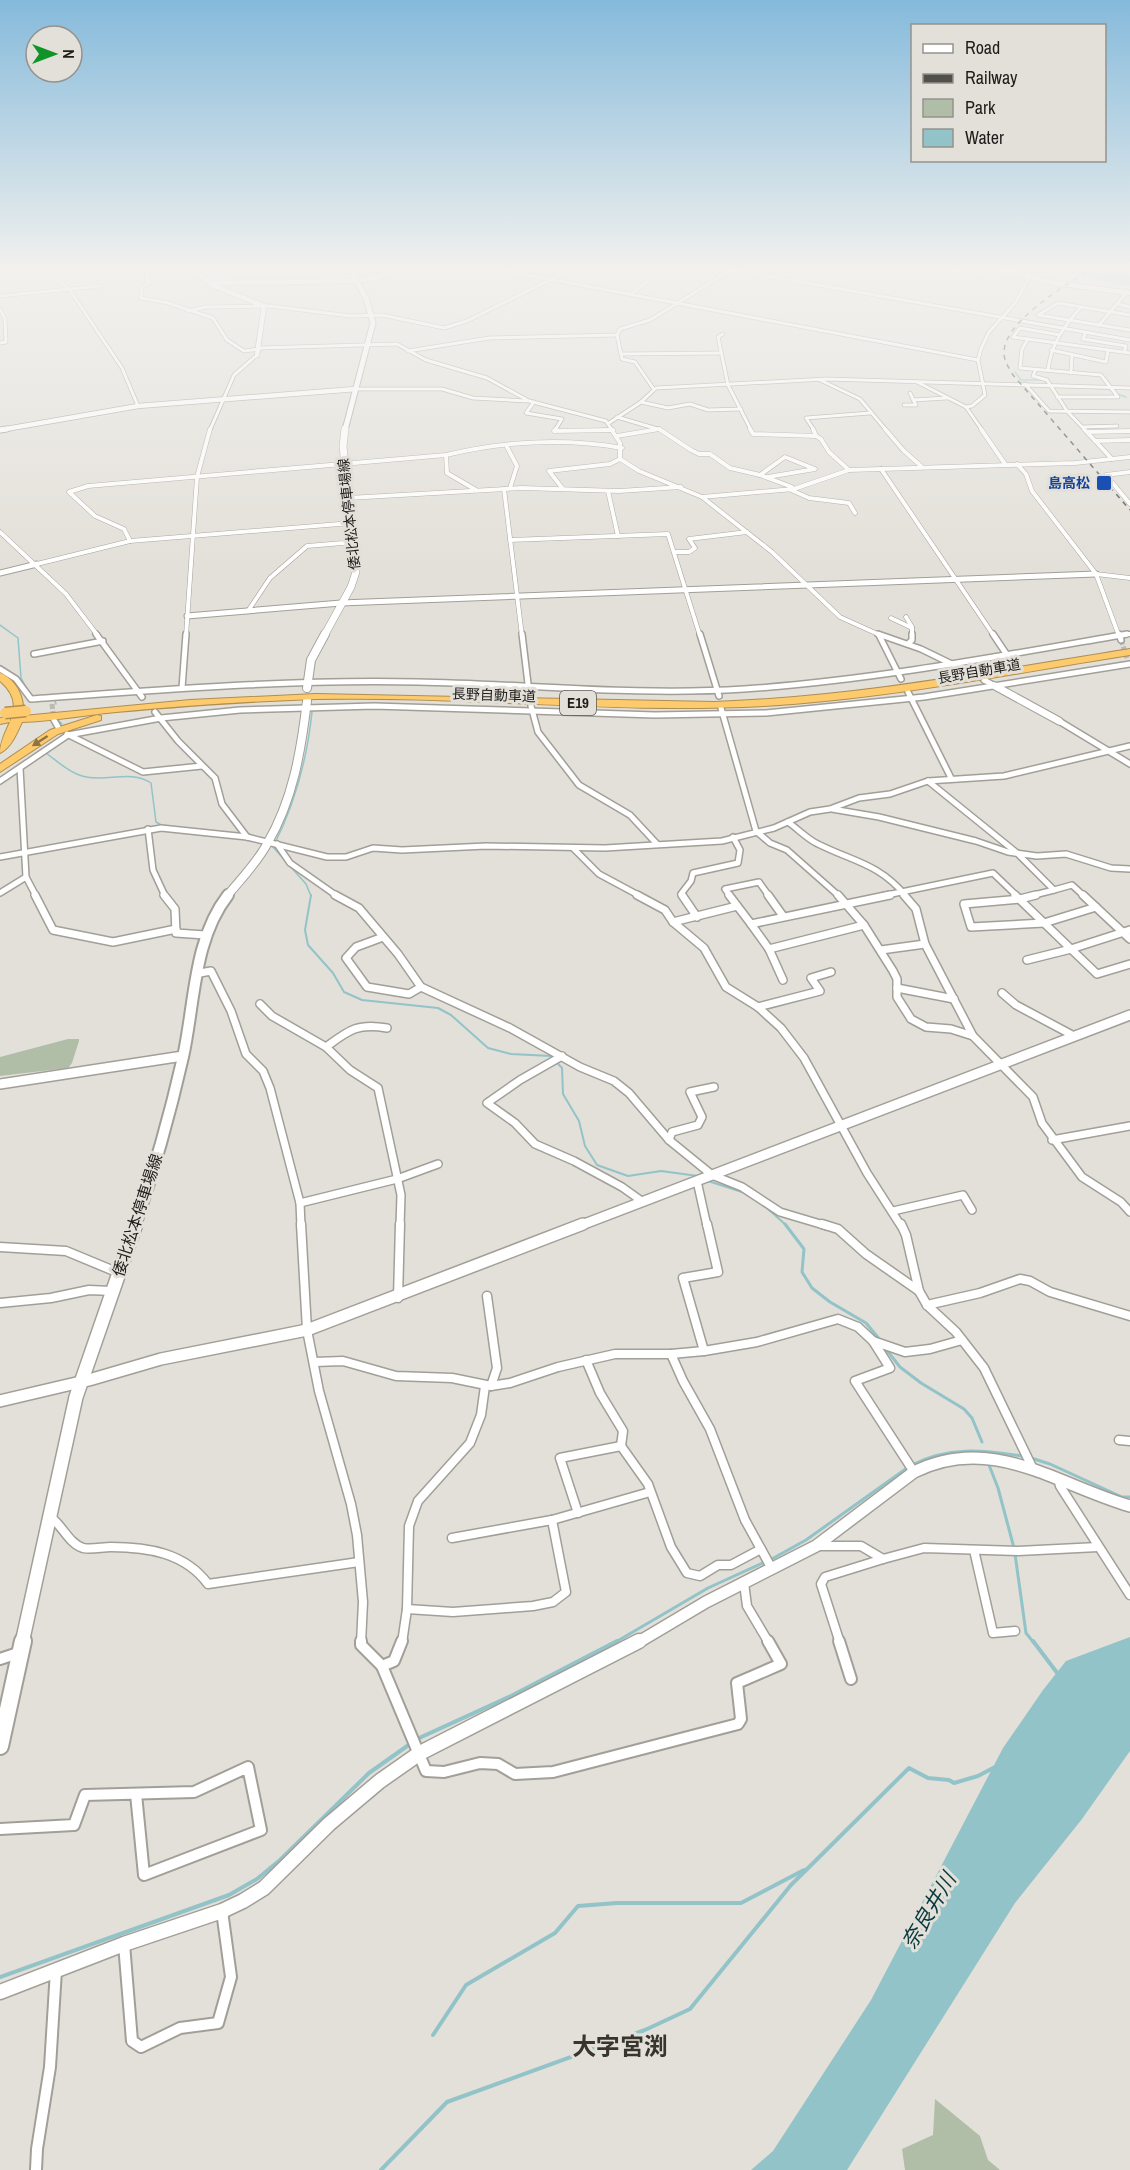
<svg xmlns="http://www.w3.org/2000/svg" width="1130" height="2170" viewBox="0 0 1130 2170" font-family="'Archivo Narrow','Noto Sans JP',sans-serif">
<rect width="100%" height="100%" fill="#e3e0d9"/>
<g fill="#b0bea8">
<path d="M68,1039H79V1041L72,1063L68,1068L0,1076V1057Z"/>
<path d="M935,2099L980,2136L988,2160L1000,2170H905L902,2149L933,2135Z"/>
</g>
<g fill="#92c3c8">
<path d="M1036,267H1130V286Z"/>
<path d="M1130,1637V1751L1082,1819L1015,1903L847,2170H751L773,2151L871,2000L1003,1748L1043,1690L1066,1661Z"/>
</g>
<g fill="none" stroke-linecap="round" stroke-linejoin="round">
<g stroke="#92c3c8" stroke-width="1.5">
<path d="M1015,372L1021,380H1043L1049,384"/>
<path d="M1063,387L1111,389"/>
<path d="M1114,393L1126,397"/>
<path d="M0,625L18,638L21,678L28,691"/>
<path d="M55,701L56,704"/>
<path d="M58,720L62,724"/>
<path d="M48,752L46,753C57,761 68,772 82,776C105,783 130,769 151,783L156,822L163,826"/>
<path d="M311,896L306,884L273,847C295,804 307,760 312,712"/>
</g>
<g stroke="#92c3c8" stroke-width="2">
<path d="M311,895L305,930L308,945L333,973L344,992L362,1000L438,1008L451,1015L488,1048L511,1054L551,1056L562,1068L563,1094L579,1121L585,1146L597,1165L628,1176L661,1171L698,1176"/>
<path d="M705,1180L745,1193"/>
<path d="M767,1208L787,1226"/>
</g>
<g stroke="#92c3c8" stroke-width="3">
<path d="M785,1224L804,1249L802,1272L812,1288L830,1302L866,1323L881,1341"/>
<path d="M885,1348L900,1367L921,1383L964,1409L972,1418L982,1442"/>
<path d="M1031,1458L1050,1464L1122,1497H1130"/>
<path d="M912,1465C948,1446 983,1450 1022,1456"/>
<path d="M989,1465L998,1488L1014,1548"/>
<path d="M1015,1554L1026,1633L1034,1643"/>
<path d="M770,1560L806,1540L907,1468"/>
<path d="M614,1643L708,1588L765,1562"/>
</g>
<g stroke="#92c3c8" stroke-width="4">
<path d="M1033,1641L1058,1674"/>
<path d="M417,1739L511,1696L617,1641"/>
<path d="M0,1977L229,1895L257,1879L280,1860L369,1773L410,1744"/>
<path d="M433,2035L466,1985L555,1933L578,1906L617,1903H741L804,1870"/>
<path d="M381,2170L447,2102L645,2030L690,2009L791,1885L909,1768L928,1778L949,1780L954,1783L978,1776L995,1767"/>
</g>
<g stroke="#bcb9b3" stroke-width="5" stroke-dasharray="5 2" stroke-linecap="butt">
<path d="M1121,640L1127,658"/>
<path d="M962,669L979,677"/>
<path d="M52,704L54,720"/>
</g>
<defs>
<g id="minor-far5">
<path d="M41,267L69,289L122,368L138,406"/>
<path d="M142,267L147,273L148,284L142,287L141,298L168,303L213,318L227,340L244,351L259,349"/>
<path d="M285,267H332"/>
<path d="M485,267L978,360"/>
<path d="M716,267L1130,340"/>
<path d="M931,267L983,274H1017"/>
<path d="M631,294L649,280L656,267"/>
<path d="M0,296L100,286"/>
<path d="M1118,304L1130,307"/>
<path d="M0,309L5,319L6,342L0,343"/>
<path d="M188,311L206,307L270,306L350,316L382,315L444,328L467,321L576,267"/>
<path d="M1130,315L1058,303L1038,315L1130,330"/>
<path d="M1099,325L1127,292"/>
<path d="M723,334L718,337L728,385L751,430"/>
<path d="M1085,334L1083,339L1126,346L1124,352"/>
<path d="M1028,339L1013,337L1020,328L1060,335"/>
<path d="M259,348L397,344L426,360L487,378L529,401L606,421L612,430"/>
<path d="M1051,350L1106,362L1108,351"/>
<path d="M408,351L489,338L617,335"/>
<path d="M621,354L721,353"/>
<path d="M1036,369L1033,376L1047,380L1067,411L1085,430"/>
<path d="M1048,370C1051,344 1064,326 1081,307"/>
<path d="M1071,373L1072,354"/>
<path d="M820,380L860,399L886,430"/>
<path d="M917,382L966,407L982,430"/>
<path d="M1025,384L1049,411L1130,412"/>
<path d="M653,388L635,362L622,359L617,335L620,329L650,320L731,270"/>
<path d="M356,389H442L473,398L527,401"/>
<path d="M1057,397H1118L1101,375L1020,368L1022,349L1028,339L1130,353"/>
<path d="M913,400L947,398"/>
<path d="M534,402L526,413L562,419L555,430"/>
<path d="M641,402L668,408L690,404L708,410L741,409"/>
<path d="M904,405H916L910,393"/>
<path d="M966,407L972,406L985,395L978,360L981,349L989,332L1016,302L1029,277"/>
<path d="M617,417L661,430"/>
<path d="M609,423L641,402L656,388L826,379L1130,388"/>
<path d="M1083,427L1117,426"/>
<path d="M210,430L234,375L257,355"/>
<path d="M601,430H613"/>
<path d="M652,430L659,429"/>
<path d="M814,430L806,418L870,413"/>
</g>
<g id="minor-far4">
<path d="M556,429L554,431L613,430"/>
<path d="M611,429L620,443V459L639,471L702,497L772,552L840,617L882,636"/>
<path d="M659,429L691,450L699,454H710L730,468L760,475L792,487"/>
<path d="M750,429L753,434L816,436L821,439L829,452L849,470"/>
<path d="M813,429L816,436"/>
<path d="M885,429L904,451L921,466"/>
<path d="M981,429L1005,464"/>
<path d="M1084,429L1112,459"/>
<path d="M1088,432L1130,431"/>
<path d="M617,436L659,429"/>
<path d="M1095,441L1130,440"/>
<path d="M507,447L517,466L510,488"/>
<path d="M446,455L447,473L476,490"/>
<path d="M1017,464L1026,474L1032,491L1096,574L1119,636"/>
<path d="M881,469L994,636"/>
<path d="M1130,472L1106,475L1130,504"/>
<path d="M760,475L785,457L815,469L768,477"/>
<path d="M504,489L522,636"/>
<path d="M563,489L549,471L610,464L620,459"/>
<path d="M789,489L809,498L849,503L855,513"/>
<path d="M608,491L618,536"/>
<path d="M702,497L794,489L849,470L1075,463L1130,457"/>
<path d="M348,498L522,488L619,491L681,487"/>
<path d="M0,532L66,594L98,636"/>
<path d="M510,540L668,534L700,636"/>
<path d="M130,541L124,529L95,516L69,492L88,486L446,455C503,441 565,438 622,448"/>
<path d="M674,552H689L695,548L689,539L747,532"/>
<path d="M37,564L130,541L352,523"/>
<path d="M1096,574L1130,578"/>
<path d="M248,611L270,578L307,546L355,542"/>
<path d="M906,617L912,627V636"/>
<path d="M891,618L912,628"/>
<path d="M186,636L197,477L210,429"/>
<path d="M1119,636L1130,634"/>
</g>
<g id="minor-far3">
<path d="M96,634L142,697"/>
<path d="M522,634L529,692"/>
<path d="M700,634L719,696"/>
<path d="M878,634L921,649L962,669"/>
<path d="M993,634L1007,655"/>
<path d="M1119,634L1121,640"/>
<path d="M879,635L901,679"/>
<path d="M908,644L912,640V634"/>
<path d="M34,654L103,641"/>
<path d="M0,669L16,679L31,699C160,690 288,679 418,682C526,684 636,696 744,689C873,680 1000,656 1127,634"/>
<path d="M984,680L995,686"/>
<path d="M182,688L186,634"/>
<path d="M908,692L951,778"/>
<path d="M531,706L538,732L579,785L630,815L657,844"/>
<path d="M721,708L756,831L770,843L787,850L839,896"/>
<path d="M155,712L178,741L215,778L222,804L247,837"/>
<path d="M54,720L58,727"/>
<path d="M1059,721L1130,764"/>
<path d="M67,734L143,772L202,766"/>
<path d="M20,768L26,877L36,896"/>
<path d="M0,781L68,735L161,718L240,710L374,706L655,715L766,713L924,697L1130,664"/>
<path d="M928,781L1017,853L1054,890L1072,885L1084,896"/>
<path d="M832,809L879,817L976,841L1008,852L1037,856L1066,854L1111,868L1130,869"/>
<path d="M788,822C798,829 807,839 818,844C854,862 878,863 906,896"/>
<path d="M148,829L153,870L165,896"/>
<path d="M277,844L290,863L337,896"/>
<path d="M573,848L599,874L640,896"/>
<path d="M0,857L161,828L247,837L327,857H346L373,848L402,850L486,846L605,848L722,841L774,828L810,812L830,809L859,798L890,794L928,781L1004,776L1130,746"/>
<path d="M0,893L26,877"/>
<path d="M683,896L681,894L691,881L693,873L738,863L740,850L733,837"/>
<path d="M730,896L725,889L759,882L769,896"/>
<path d="M882,896L993,873L1017,896"/>
<path d="M1030,896L1054,890"/>
</g>
<g id="minor-far2">
<path d="M35,895L53,930L113,942L176,929"/>
<path d="M164,895L175,909L176,933L205,935"/>
<path d="M335,895L359,908L398,954L421,987L510,1028L580,1067L614,1081L629,1093L669,1140L712,1175L742,1187L780,1212L827,1226"/>
<path d="M637,895L665,910L673,922L704,948L726,987L758,1007L781,1028L804,1058L867,1173L901,1226"/>
<path d="M682,895L697,917"/>
<path d="M729,895L751,924"/>
<path d="M768,895L783,916"/>
<path d="M838,895L864,925L893,971L897,979V997L911,1019L926,1027L951,1029L973,1036L1033,1097L1042,1123L1082,1177L1121,1202L1130,1212"/>
<path d="M904,895L916,909L925,944L973,1036"/>
<path d="M1015,895L1071,949"/>
<path d="M1036,895L1020,899L964,904L971,927L1044,923L1096,907"/>
<path d="M1083,895L1130,939"/>
<path d="M673,922L737,906"/>
<path d="M864,925L769,949L751,924L890,895"/>
<path d="M1130,930L1071,949L1097,974L1130,964"/>
<path d="M383,937L356,947L346,958L367,987L409,994L421,987"/>
<path d="M769,949L783,980"/>
<path d="M881,950L925,944"/>
<path d="M1027,960L1071,949"/>
<path d="M200,973L211,971L231,1011L246,1054L263,1071L270,1088L300,1203L301,1226"/>
<path d="M897,988L954,999"/>
<path d="M1002,993L1016,1005L1074,1036"/>
<path d="M260,1004L272,1016L326,1047L350,1070L378,1088L401,1195L400,1226"/>
<path d="M758,1007L820,991L811,978L831,972"/>
<path d="M326,1047C349,1030 357,1023 387,1028"/>
<path d="M562,1056L520,1080L487,1103L515,1123L535,1144L574,1161L622,1187L643,1202"/>
<path d="M669,1140L672,1132L698,1125L702,1117L690,1092L714,1087"/>
<path d="M1052,1140L1130,1126"/>
<path d="M697,1181L707,1226"/>
<path d="M300,1203L397,1179L438,1164"/>
<path d="M893,1211L963,1195L972,1210"/>
</g>
<g id="minor-far1">
<path d="M301,1224L307,1330L319,1391L351,1504L357,1535L363,1602L361,1643"/>
<path d="M707,1224L718,1272L683,1278L704,1351L671,1354L683,1381L710,1429L745,1520L772,1569"/>
<path d="M822,1224L838,1229L866,1254L919,1291"/>
<path d="M901,1224L906,1235L919,1291L927,1305L956,1332L984,1368L1032,1467"/>
<path d="M0,1247L66,1251L119,1273"/>
<path d="M487,1296L497,1368L491,1386"/>
<path d="M398,1298L400,1224"/>
<path d="M0,1303L51,1298L89,1290L112,1291"/>
<path d="M927,1305L980,1293L1020,1279L1030,1281L1050,1292L1130,1316"/>
<path d="M873,1341L905,1352L930,1349L962,1340"/>
<path d="M704,1351L757,1342L838,1319L858,1327L873,1341L890,1368L855,1381L914,1472"/>
<path d="M586,1360L600,1393L623,1431L621,1446"/>
<path d="M314,1362L343,1361L396,1376L452,1378L491,1386L510,1383L558,1367L615,1354H671"/>
<path d="M1119,1440L1130,1441"/>
<path d="M1058,1478L1060,1486L1130,1595"/>
<path d="M578,1513L560,1458L621,1446L648,1484L671,1547L687,1573L700,1576L718,1565H731L761,1549"/>
<path d="M49,1516C62,1524 68,1543 83,1548C92,1550 102,1547 111,1547C148,1547 185,1553 208,1584L359,1562"/>
<path d="M452,1538L552,1520L650,1492"/>
<path d="M819,1546H861L883,1559L924,1548L1018,1551L1098,1547"/>
<path d="M974,1550L993,1633L1015,1631"/>
<path d="M744,1583L747,1606L769,1643"/>
<path d="M407,1609L453,1612L533,1606L553,1602L566,1592L552,1520"/>
<path d="M402,1643L407,1609L409,1526L418,1501L470,1443L481,1415L485,1386"/>
<path d="M840,1643L821,1584L825,1577L883,1559"/>
</g>
<g id="minor">
<path d="M361,1641V1645L382,1666L426,1771L444,1772L480,1763L498,1764L515,1774L553,1772L738,1724L741,1719L737,1683L781,1664L768,1641"/>
<path d="M839,1641L851,1679"/>
<path d="M0,1659L18,1653"/>
<path d="M382,1666L394,1661L402,1641"/>
<path d="M0,1829L74,1825L85,1795L194,1792L248,1767L261,1830L144,1875L136,1794"/>
<path d="M124,1944L132,2041L141,2047L180,2028L218,2023L231,1977L222,1911"/>
<path d="M36,2170L37,2149L50,2067L56,1970"/>
</g>
<g id="tertiary-far5">
<path d="M189,267L212,285L264,306L257,355"/>
<path d="M994,267L1054,283L1130,293"/>
<path d="M210,283L356,281L378,277L403,267"/>
<path d="M0,430L138,406L356,389"/>
</g>
<g id="tertiary-far4">
<path d="M0,430L7,429"/>
<path d="M0,573L37,564"/>
<path d="M187,616L341,603L1096,574"/>
</g>
<path id="tertiary-far3" d="M995,686L1059,721"/>
<g id="tertiary-far2">
<path d="M0,1084L183,1056"/>
<path d="M579,1226L1130,1015"/>
</g>
<g id="tertiary-far1">
<path d="M0,1401L89,1380L161,1359L307,1330L583,1224"/>
<path d="M637,1643L706,1602L816,1546L914,1472C992,1433 1057,1485 1130,1506"/>
</g>
<path id="tertiary" d="M0,1992L124,1944L222,1911L243,1901L264,1888L329,1824L380,1781L420,1753L639,1641"/>
<path id="secondary-far5" d="M345,430L373,323L366,298L349,267"/>
<path id="secondary-far4" d="M324,636L351,587L356,572L343,446L345,429"/>
<g id="secondary-far3">
<path d="M307,688L311,660L325,634"/>
<path d="M227,896C240,880 257,863 267,844C293,800 301,751 307,701"/>
</g>
<path id="secondary-far2" d="M135,1226C154,1171 170,1114 183,1057C195,1003 193,940 228,895"/>
<path id="secondary-far1" d="M22,1643L76,1397L136,1224"/>
<path id="secondary" d="M0,1746L23,1641"/>
<g id="motorway">
<path d="M1130,649V655C1009,674 887,699 764,706C615,714 466,696 317,699C250,701 183,706 116,712C85,715 53,721 22,722C17,733 11,748 0,753C0,727 31,708 0,681V673C17,680 25,698 23,716L190,700L316,694L714,702C854,697 991,671 1130,649Z"/>
<path d="M97,715L101,716V720L58,734L0,772V764L50,730Z"/>
<path d="M6,717L10,718V722L0,724V718Z"/>
</g>
</defs>
<use href="#minor-far5" stroke="#a29f98" stroke-width="4.5"/>
<use href="#minor-far4" stroke="#a29f98" stroke-width="5"/>
<use href="#minor-far3" stroke="#a29f98" stroke-width="8"/>
<use href="#minor-far2" stroke="#a29f98" stroke-width="10"/>
<use href="#minor-far1" stroke="#a29f98" stroke-width="11"/>
<use href="#minor" stroke="#a29f98" stroke-width="14"/>
<use href="#tertiary-far5" stroke="#a29f98" stroke-width="6"/>
<use href="#tertiary-far4" stroke="#a29f98" stroke-width="7"/>
<use href="#tertiary-far3" stroke="#a29f98" stroke-width="9"/>
<use href="#tertiary-far2" stroke="#a29f98" stroke-width="12"/>
<use href="#tertiary-far1" stroke="#a29f98" stroke-width="14"/>
<use href="#tertiary" stroke="#a29f98" stroke-width="17"/>
<use href="#secondary-far5" stroke="#a29f98" stroke-width="7"/>
<use href="#secondary-far4" stroke="#a29f98" stroke-width="8"/>
<use href="#secondary-far3" stroke="#a29f98" stroke-width="10"/>
<use href="#secondary-far2" stroke="#a29f98" stroke-width="14"/>
<use href="#secondary-far1" stroke="#a29f98" stroke-width="16"/>
<use href="#secondary" stroke="#a29f98" stroke-width="20"/>
<use href="#motorway" stroke="#af8e51" stroke-width="2"/>
<use href="#minor-far5" stroke="#fff" stroke-width="3"/>
<use href="#minor-far4" stroke="#fff" stroke-width="4"/>
<use href="#minor-far3" stroke="#fff" stroke-width="5"/>
<use href="#minor-far2" stroke="#fff" stroke-width="7"/>
<use href="#minor-far1" stroke="#fff" stroke-width="8"/>
<use href="#minor" stroke="#fff" stroke-width="10"/>
<use href="#tertiary-far5" stroke="#fff" stroke-width="4.5"/>
<use href="#tertiary-far4" stroke="#fff" stroke-width="5"/>
<use href="#tertiary-far3" stroke="#fff" stroke-width="7"/>
<use href="#tertiary-far2" stroke="#fff" stroke-width="9"/>
<use href="#tertiary-far1" stroke="#fff" stroke-width="11"/>
<use href="#tertiary" stroke="#fff" stroke-width="14"/>
<use href="#secondary-far5" stroke="#fff" stroke-width="5"/>
<use href="#secondary-far4" stroke="#fff" stroke-width="7"/>
<use href="#secondary-far3" stroke="#fff" stroke-width="8"/>
<use href="#secondary-far2" stroke="#fff" stroke-width="10"/>
<use href="#secondary-far1" stroke="#fff" stroke-width="13"/>
<use href="#secondary" stroke="#fff" stroke-width="16"/>
<use href="#motorway" fill="#fdcb6e" fill-rule="evenodd"/>
<path stroke="#52504d" stroke-width="1.5" stroke-dasharray="5 5" stroke-linecap="butt" d="M1094,267C1070,283 1003,321 1004,353C1004,361 1009,368 1013,375L1130,510"/>
<defs>
<path id="motorway-bridge" d="M5,713L26,711"/>
</defs>
<use href="#motorway-bridge" stroke="#af8e51" stroke-width="13" stroke-linecap="butt"/>
<use href="#motorway-bridge" stroke="#fdcb6e" stroke-width="10"/>
</g>
<defs><path id="oneway-solid" d="M-6-.8H1V-3.2L6.5 0L1 3.2V.8H-6Z" transform="scale(1.5)"/></defs>
<use fill="#8e7444" href="#oneway-solid" transform="translate(40 741) rotate(147)"/>
<linearGradient id="sky" x2="0" y2="1"><stop stop-color="#85badb"/><stop offset="0.47" stop-color="#f2f1ee"/><stop offset="1" stop-color="#f2f1ee" stop-opacity="0"/></linearGradient>
<rect width="1130" height="571" fill="url(#sky)"/>
<rect fill="#1a4fb4" stroke="#e3e0d9" stroke-width="2" x="1096" y="475" width="16" height="16" rx="3"/>
<g text-anchor="middle" stroke-width="6" stroke-linejoin="round" paint-order="stroke">
<g font-size="14" font-weight="bold" fill="#164399" stroke="#e3e0d9" text-anchor="end">
<text x="1090" y="488">島高松</text>
</g>
<g font-size="14" fill="#1f1d1b" stroke="#e3e0d9">
<text transform="translate(349 514) rotate(-96)" y="5">倭北松本停車場線</text>
<text transform="translate(979 671) rotate(-10)" y="5">長野自動車道</text>
<text transform="translate(494 695) rotate(2)" y="5">長野自動車道</text>
</g>
<rect fill="#e3e0d9" stroke="#5a5854" stroke-width="1.5" x="560" y="691" width="36" height="24" rx="4.5"/>
<g font-size="15" font-weight="bold" fill="#1f1d1b">
<text x="578" y="708">E19</text>
</g>
<g font-size="16" fill="#1f1d1b" stroke="#e3e0d9">
<text transform="translate(137 1215) rotate(-72)" y="6">倭北松本停車場線</text>
</g>
<g font-size="21" font-style="italic" fill="#06383c" stroke="#e3e0d9">
<text transform="translate(929 1911) rotate(-59)" y="7">奈良井川</text>
</g>
<g font-size="24" font-weight="bold" fill="#38352f" stroke="#e3e0d9">
<text x="620" y="2055">大字宮渕</text>
</g>
</g>
<rect x="911" y="24" width="195" height="138" fill="#e3e0d9" stroke="#95928d" stroke-width="1.5"/>
<rect x="923" y="44" width="30" height="9" fill="#ffffff" stroke="#95928d" stroke-width="1.5"/>
<text x="965" y="54" font-size="18" fill="#1f1d1b">Road</text>
<rect x="923" y="74" width="30" height="9" fill="#52504d" stroke="#95928d" stroke-width="1.5"/>
<text x="965" y="84" font-size="18" fill="#1f1d1b">Railway</text>
<rect x="923" y="99" width="30" height="18" fill="#b0bea8" stroke="#95928d" stroke-width="1.5"/>
<text x="965" y="114" font-size="18" fill="#1f1d1b">Park</text>
<rect x="923" y="129" width="30" height="18" fill="#92c3c8" stroke="#95928d" stroke-width="1.5"/>
<text x="965" y="144" font-size="18" fill="#1f1d1b">Water</text>
<g transform="translate(54 54) rotate(90)"><circle r="28" fill="#e3e0d9" stroke="#95928d" stroke-width="1.5"/>
<path d="M0-4.5L10 22L0 15L-10 22Z" fill="#109427"/>
<text y="-9" font-size="16" font-weight="bold" text-anchor="middle" fill="#1f1d1b">N</text>
</g>
</svg>
